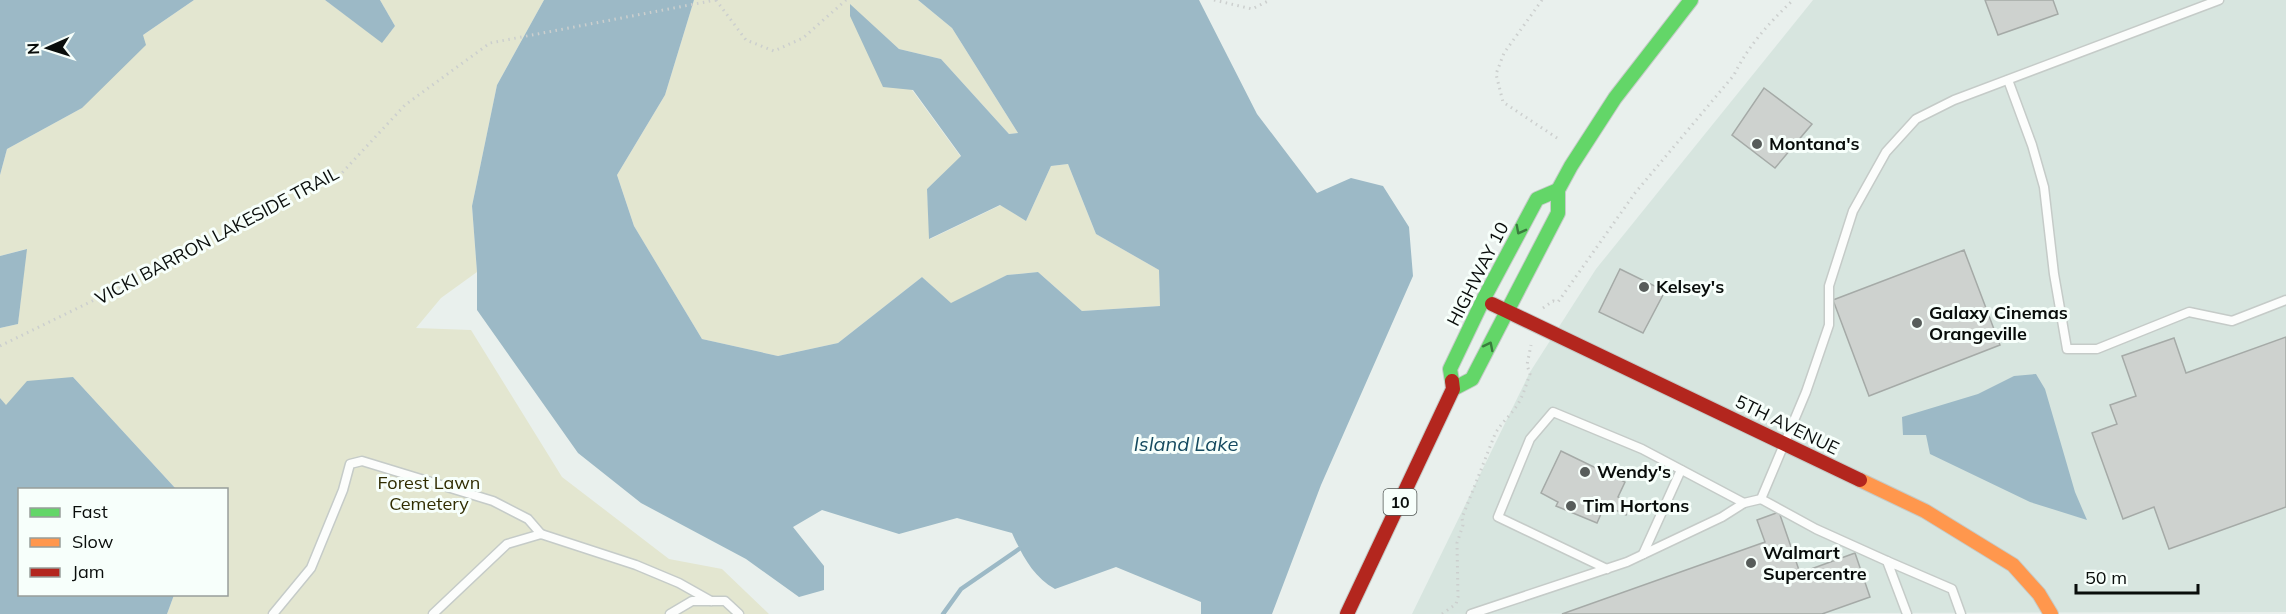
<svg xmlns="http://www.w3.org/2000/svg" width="2286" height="614" viewBox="0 0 2286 614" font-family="Mulish,sans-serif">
<rect width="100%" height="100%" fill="#e9f0ed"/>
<path fill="#d7e5df" d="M1813,0H2286V612L1412,614L1530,372L1596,269Z"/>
<g fill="#e3e6d0">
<path d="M194,0H325L382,42L395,26L380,0H544L497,85L472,206L477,272L441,298L416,328L471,330L562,477L669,559L722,569L769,614H167L174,595L226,594V490L176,489L73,377L6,406L0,398V328L18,324L26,249L0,256V175L7,149L82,108L143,35Z"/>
<path d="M694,0H918L952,28L1018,133L1009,134L941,59L899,49L850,5L961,157L927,189L930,239L1001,205L1026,221L1051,166L1068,164L1096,234L1159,270L1160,306L1082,311L1038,272L1007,275L951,304L922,277L838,343L778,356L702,339L634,226L617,175L665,95Z"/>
</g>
<g fill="#9cb9c6">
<path d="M0,0H194L143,35L146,45L82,108L7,149L0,175Z"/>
<path d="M325,0H380L395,26L382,43Z"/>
<path d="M544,0H694L665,95L617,175L634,226L702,339L778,356L838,343L922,277L951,303L1007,275L1038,272L1082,311L1160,306L1159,270L1096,234L1068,164L1051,166L1026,221L1000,205L929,239L927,189L961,156L913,90L883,87L850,16V4L899,49L941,59L1009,134L1018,133L952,28L918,0H1199L1257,114L1317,193L1351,178L1383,186L1409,227L1413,276L1321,485L1272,614H1201V602L1116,567L1055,589C1033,577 1022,555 1012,533L957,518L899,534L822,510L793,527L824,566V590L799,597L746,559L641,503L578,453L477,310V272L472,206L497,85Z"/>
<path d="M27,249L18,324L0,328V256Z"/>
<path d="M2036,374L2045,389L2075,492L2087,520L2030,502L1930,454L1926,435H1903L1902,417L1978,394L2014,376Z"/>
<path d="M73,377L176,489L20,490V594L174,595L167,614H0V398L6,405L27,381Z"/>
</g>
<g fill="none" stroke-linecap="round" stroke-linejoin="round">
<path stroke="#9cb9c6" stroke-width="4.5" d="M943,614L961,589L1019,549"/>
</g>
<g fill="#ced2cf" stroke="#a5aaa7" stroke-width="1.5">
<path d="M1985,0H2053L2058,14L1998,35Z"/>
<path d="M1764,88L1812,124L1775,168L1732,135Z"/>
<path d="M1964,250L2000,345L1869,396L1833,300Z"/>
<path d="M1620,269L1665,291L1643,333L1599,312Z"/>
<path d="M2286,337V507L2169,549L2154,507L2123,519L2092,433L2117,424L2110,405L2136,396L2122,356L2174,338L2186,373Z"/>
<path d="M1561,451L1625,482L1618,497L1631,503L1626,515L1605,505L1597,523L1556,506L1558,502L1541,493Z"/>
<path d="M1779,512L1800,573L1855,553L1870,597L1822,614H1562L1765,542L1757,520Z"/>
</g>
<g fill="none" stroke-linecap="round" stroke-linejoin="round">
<defs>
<g id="lane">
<path d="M2008,80L2032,145L2044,187L2054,274L2067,349H2097L2189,312L2232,321L2286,300"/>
<path d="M1761,499L1816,529L1887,561"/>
<path d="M1643,554L1681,470"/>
<path d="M1607,569L1498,517L1530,439L1553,412L1642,449L1744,503"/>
<path d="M273,614L311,568L343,490L350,464L362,461L493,501L528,519L541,534"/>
<path d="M433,614L507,544L541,534L636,565L679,583L711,601"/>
<path d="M670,614L692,601H725L739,614"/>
<path d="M1471,614L1627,562L1722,517L1744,503L1761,499L1806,392L1829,325V286L1853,211L1886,152L1916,119L1954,100L2219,0"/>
<path d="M1907,614L1887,561L1952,589L1961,614"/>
</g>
<g id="fast">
<path d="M1452,381L1450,369L1483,300L1537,199L1558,190"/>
<path d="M1453,389L1472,379L1558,213V190L1571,166L1615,98L1691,0"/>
</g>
<path id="slow" d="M1860,480L1925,511L2013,565L2039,594L2051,614"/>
<g id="jam">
<path d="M1492,304L1860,480"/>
<path d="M1347,614L1453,389L1452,381"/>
</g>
</defs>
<use href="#lane" stroke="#c5cbc8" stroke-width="11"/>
<use href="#fast" stroke="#c5cbc8" stroke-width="16"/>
<use href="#slow" stroke="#c5cbc8" stroke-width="16"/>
<use href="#jam" stroke="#c5cbc8" stroke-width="16"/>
<g stroke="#cccfce" stroke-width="3" stroke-dasharray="1.5 4.5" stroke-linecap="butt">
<path d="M716,0L746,40L774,51L803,38L846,0"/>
<path d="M1214,0L1252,9L1270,0"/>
<path d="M1542,0L1504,53L1496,74L1503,102L1560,140"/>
<path d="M1543,308L1553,301L1558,302L1635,193L1734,75C1748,46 1769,23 1793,0"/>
<path d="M0,346L209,244L340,175L405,105L490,43L716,0"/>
<path d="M1442,614L1456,604L1458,597L1457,543L1463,525L1462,518L1495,434C1501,423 1509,417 1516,407C1523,397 1526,385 1530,374L1527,365L1531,345"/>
</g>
<use href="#lane" stroke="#fcfdfc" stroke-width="8"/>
<use href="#fast" stroke="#63d668" stroke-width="14"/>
<use href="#slow" stroke="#ff974d" stroke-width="14"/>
<use href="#jam" stroke="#b3261e" stroke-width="14"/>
</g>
<defs><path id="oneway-chevron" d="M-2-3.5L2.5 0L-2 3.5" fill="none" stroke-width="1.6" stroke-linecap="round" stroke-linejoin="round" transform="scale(1.5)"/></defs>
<g stroke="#3a7c3e">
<use href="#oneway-chevron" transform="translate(1520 230) rotate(118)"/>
<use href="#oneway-chevron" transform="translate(1489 346) rotate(-63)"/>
</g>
<g fill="#575c5a" stroke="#f7fffb" stroke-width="2">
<circle cx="1757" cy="144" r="6"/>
<circle cx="1644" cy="287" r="6"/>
<circle cx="1917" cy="323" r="6"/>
<circle cx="1585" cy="472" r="6"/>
<circle cx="1571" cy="506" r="6"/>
<circle cx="1751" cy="563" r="6"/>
</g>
<g text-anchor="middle" stroke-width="6" stroke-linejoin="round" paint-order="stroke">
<rect fill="#f7fffb" stroke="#505653" stroke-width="1.5" x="1383.5" y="489" width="33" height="26" rx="4.5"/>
<g font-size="16" font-weight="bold" fill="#090d0b">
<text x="1400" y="508">10</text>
</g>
<g font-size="18" font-weight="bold" fill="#090d0b" stroke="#f7fffb" text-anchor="start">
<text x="1769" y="150">Montana's</text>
<text x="1656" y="293">Kelsey's</text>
<text x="1929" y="319">Galaxy Cinemas<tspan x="1929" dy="21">Orangeville</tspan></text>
<text x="1597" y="478">Wendy's</text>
<text x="1583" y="512">Tim Hortons</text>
<text x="1763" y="559">Walmart<tspan x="1763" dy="21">Supercentre</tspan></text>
</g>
<g font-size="18" fill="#090d0b" stroke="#f7fffb">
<text transform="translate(217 236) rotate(-28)" y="6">VICKI BARRON LAKESIDE TRAIL</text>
<text transform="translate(1478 274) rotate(-63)" y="6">HIGHWAY 10</text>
<text transform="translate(1787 425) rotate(26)" y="6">5TH AVENUE</text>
</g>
<g font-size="18" fill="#302c00" stroke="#f7fffb">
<text x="429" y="489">Forest Lawn<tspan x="429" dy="21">Cemetery</tspan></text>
</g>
<g font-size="20" font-style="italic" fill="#154a5f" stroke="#f7fffb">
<text x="1186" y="451">Island Lake</text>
</g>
</g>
<rect x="18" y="488" width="210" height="108" fill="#f7fffb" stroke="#989e9b" stroke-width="1.5"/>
<rect x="30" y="508" width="30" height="9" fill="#63d668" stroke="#989e9b" stroke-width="1.5"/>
<text x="72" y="518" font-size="18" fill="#090d0b">Fast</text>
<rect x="30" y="538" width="30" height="9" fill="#ff974d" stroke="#989e9b" stroke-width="1.5"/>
<text x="72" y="548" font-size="18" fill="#090d0b">Slow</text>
<rect x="30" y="568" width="30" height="9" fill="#b3261e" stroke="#989e9b" stroke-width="1.5"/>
<text x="72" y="578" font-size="18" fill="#090d0b">Jam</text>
<g transform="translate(48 48) rotate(267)" stroke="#f7fffb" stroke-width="4.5" paint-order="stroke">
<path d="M0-4.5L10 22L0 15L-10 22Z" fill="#090d0b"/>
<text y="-9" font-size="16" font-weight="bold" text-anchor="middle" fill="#090d0b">N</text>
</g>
<path d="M2076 584v9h122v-9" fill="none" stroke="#090d0b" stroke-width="3"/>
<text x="2085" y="584" font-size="18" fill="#090d0b" stroke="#f7fffb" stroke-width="4.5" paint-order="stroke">50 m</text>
</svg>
